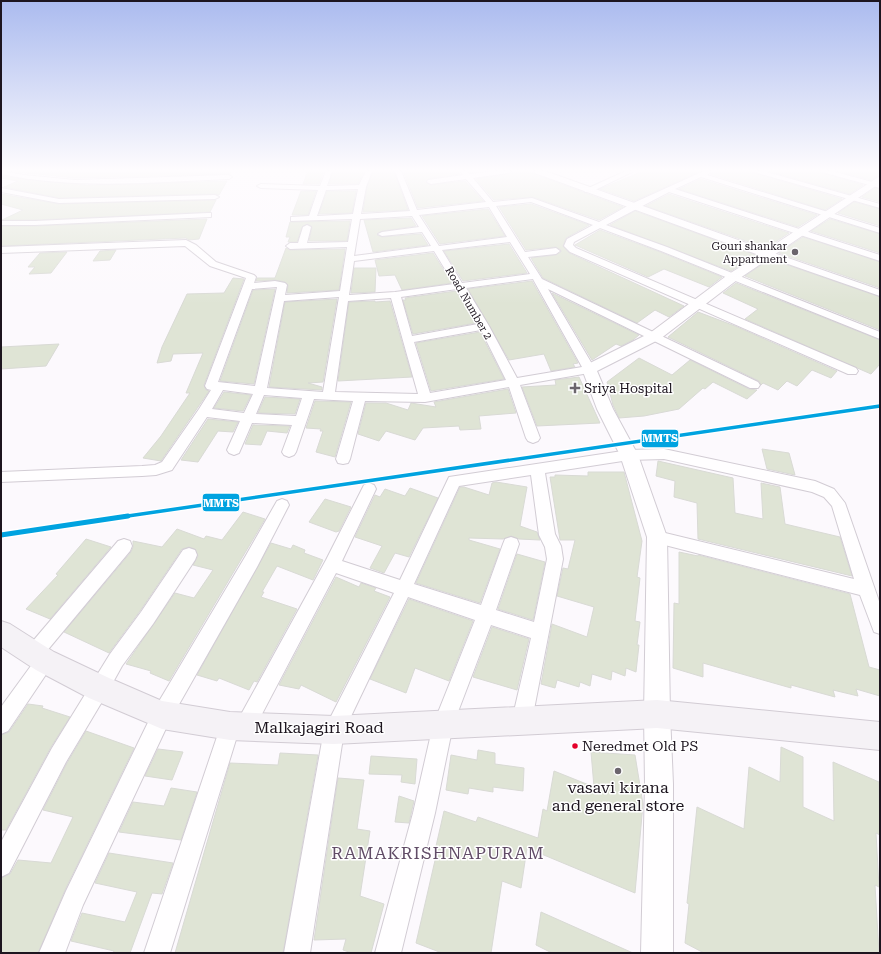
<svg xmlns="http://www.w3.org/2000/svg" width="881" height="954" viewBox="0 0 881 954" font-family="'Roboto Serif',serif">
<rect width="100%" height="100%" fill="#fcf9fd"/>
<g fill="#dfe4d5" stroke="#d9dad5">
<path d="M8,171L110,172H127L128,171H231L230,174L75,178Z"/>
<path d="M308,171H324L319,184H303Z"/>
<path d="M333,171H364L358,184H329Z"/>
<path d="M373,171H394L408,210L363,212L367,187Z"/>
<path d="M403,171H459L460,174L428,179L426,182L431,185L465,181L483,201L418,208Z"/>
<path d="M512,171H529L534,174L623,207L599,220L533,197L494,200L476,179L508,174Z"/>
<path d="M643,171H701L634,201L600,189Z"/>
<path d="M713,171H752L754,173L842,199L825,210L710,174Z"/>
<path d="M768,171H820L822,173L863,185L850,194Z"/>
<path d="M836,171H880V175L871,180Z"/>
<path d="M1,176L29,180L86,185L143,184L227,181L219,195L215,194L59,198L4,187L18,181L1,178Z"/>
<path d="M701,179L817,215L798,227L679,189Z"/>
<path d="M875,188L880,189V202L862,197Z"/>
<path d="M301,191H316L308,215H292Z"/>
<path d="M327,191H356L352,213L319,214Z"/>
<path d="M1,194L59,204L216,200L210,212L35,220H2L23,210L1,204Z"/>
<path d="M669,194L789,233L766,248L646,206Z"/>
<path d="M854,202L880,209V226L838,213Z"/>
<path d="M531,204L589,225L566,238L563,246L569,253L684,306L669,317L655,310L637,323L543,278L531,258L556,255L561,252V250L556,247L526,250L499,207Z"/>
<path d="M488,209L505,236L440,244L422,216Z"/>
<path d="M635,211L756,255L731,271L610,225Z"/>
<path d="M411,218L416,226L382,231L377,235L382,237L421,234L428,245L373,252L364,220Z"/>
<path d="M207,219L199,239L189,240L186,238L1,246V226H35Z"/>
<path d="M830,219L880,234V253L811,231Z"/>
<path d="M350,221L347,241H309L312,227L308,224L302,227L297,242H288L290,237H286L290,222Z"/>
<path d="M600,230L660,252L722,277L709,287L664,269L648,277L575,245Z"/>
<path d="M803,237L880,262V288L779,253Z"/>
<path d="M509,244L527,273L463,281L444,251Z"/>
<path d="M286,248L290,250L345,249L339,290L287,293L288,285L285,282L275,280L256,281L257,278H275Z"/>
<path d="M116,250L110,260L93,261L100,251Z"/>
<path d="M67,252L51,273L29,274L35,267H28L40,253Z"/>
<path d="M433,253L452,283L402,290L395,275L379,276L375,260Z"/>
<path d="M770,259L880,297V330L745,276Z"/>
<path d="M354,268H376L375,292L351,293Z"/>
<path d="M233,278L244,279L204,385L206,390L209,391L161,461L143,458L161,436L190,393H186L203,353L173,354L171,361L157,363L162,347L187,294L224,293Z"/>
<path d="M532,281L578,363L573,364L575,367L551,371L544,354L509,360L468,289Z"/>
<path d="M736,283L880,340V364L871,374L745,319L758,309L723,293Z"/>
<path d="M275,289L254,384L220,381L253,290Z"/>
<path d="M456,291L476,323L413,334L403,300H406L405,298Z"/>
<path d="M552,293L639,335L633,340L621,346L616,344L592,360Z"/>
<path d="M337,299L323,382L308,383L322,387V390L269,387L285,302Z"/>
<path d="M375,301V302L390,301L412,377L338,381L349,302Z"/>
<path d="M698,312L735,326L837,371L831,378L812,370L797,386L787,381L778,390L763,383L761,385L759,381L668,337Z"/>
<path d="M480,332L504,379L431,391L416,343Z"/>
<path d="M59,344L46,366L1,369V347Z"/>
<path d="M639,358L672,375L690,360L749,389L757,390L747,399L713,382L705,389L703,388L679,409L644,416L619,418L613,405L607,382Z"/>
<path d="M579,377L600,423L537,426L522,387L556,385L555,380Z"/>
<path d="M508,389L516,413L479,416L481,429L460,430L459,426L423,428L415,440L386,431L379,441L358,434L366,403H386L408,410L411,403L436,407L434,402Z"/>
<path d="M224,392L251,395L243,411L214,408Z"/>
<path d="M265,397L300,399L295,414L258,413Z"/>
<path d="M315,401L351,402L335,457L316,452L323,431H320L321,429L306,428Z"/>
<path d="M208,419L238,422L233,432L218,431L198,462L181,460Z"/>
<path d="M253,425L290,426L287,433L267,431L261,445L245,444Z"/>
<path d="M762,449L789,453L795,475L767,469Z"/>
<path d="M658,461L733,478L735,513L763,519L761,483L780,487L785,524L840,537L852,576L698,539L697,503L674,497L675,481L656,476Z"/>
<path d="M588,472H624L642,541L637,577L640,578L635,621L640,622L637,645H639L636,672L626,668L625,676L612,671L611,680L592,674L590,686L580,682L579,687L557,680L555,688L541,684L552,624L587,637L594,607L557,596L563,568L568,569L575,540H560L550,477H555V475L588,476Z"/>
<path d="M496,482L527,487L520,526L537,532L540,540L519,539L511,536L503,539L469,538V540L500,549L480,603L416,583L460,487H464L489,495L492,483Z"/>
<path d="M410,488L438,498L409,557L395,553L384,573L370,568L382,546L355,537L375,495L380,497L385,489L405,496Z"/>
<path d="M325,499L351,507L339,531L336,532L309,522Z"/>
<path d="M243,512L265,519L169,681L150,673L151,671L126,664L175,593L194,598L213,570L193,565L198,556L195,549L189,547L182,549L140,611L109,653L64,632L131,552L133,547V541L162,547L177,529L204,539L206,536L222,540Z"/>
<path d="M86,539L111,547L50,619L26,609L58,575L56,574Z"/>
<path d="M271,543L291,549L293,545L305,550L304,553L323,560L313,580L277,566L262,592H264L261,597L297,609L257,682L254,681L249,690L219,678L217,681L197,675Z"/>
<path d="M679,552L698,556V555L850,594L869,667L880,670V696L856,689L858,696L833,690L835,697L791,685V688L703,663V677L673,668L674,603L679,604Z"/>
<path d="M517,554L545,562L533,620L498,609Z"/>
<path d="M336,577L359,587L361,583L376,588L374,591L390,597L336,702L301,685L299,689L279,685Z"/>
<path d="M409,599L473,621L449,681L415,668L406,693L370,679Z"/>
<path d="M492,627L529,639L517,690L473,677Z"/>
<path d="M28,704L43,706L42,708L70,717L51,747L6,830H1V735L9,732Z"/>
<path d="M86,731L134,748L65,890L38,953H1V878L10,874L18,860L51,863L73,817L43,810L67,763Z"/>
<path d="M781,747L803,757V807L834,821L833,762L879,782L880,835L876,833L879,887L875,885L879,953H704L685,943L689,904L687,903L697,807L744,829L749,767L780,782Z"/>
<path d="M158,749L183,752L172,780L145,776Z"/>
<path d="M478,750L495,753V764L524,768L523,791L493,787V792L469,788L468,794L446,790L451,755L477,760Z"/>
<path d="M591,752L635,755L643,804L635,893L527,848L521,888L502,881L491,953H442L416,943L436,856L434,855L444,811L476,822L478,817L538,838L543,809L547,811L554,771L594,787Z"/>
<path d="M280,753L318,755L283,953H175L230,763L278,765Z"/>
<path d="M371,756L417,759L415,784L401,782L402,775L369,774Z"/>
<path d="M338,778L364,780L357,829L370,831L360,896L384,904L371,953H352L343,950L346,939L314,940Z"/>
<path d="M171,788L197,792L181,840L119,832L133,802L164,806Z"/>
<path d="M399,796L414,801L409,823L395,822Z"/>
<path d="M109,853L173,863L162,894L152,893L130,953H113L114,951L71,941L82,913L125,922L137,892L95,883Z"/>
<path d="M541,912L633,953H552L536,945Z"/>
</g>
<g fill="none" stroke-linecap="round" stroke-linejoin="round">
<defs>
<g id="minor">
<path d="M1,171L24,175L75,180L229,175L232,177L229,179C153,182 76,190 1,174Z"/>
<path d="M326,171H332L327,186L359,185L366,171H372L366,187L361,214L410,211L395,171H401L417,210L486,202L466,179L431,184L427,182L428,180L463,175L460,171H466L470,174L495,171H511L508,173L473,178L493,202L532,198L599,222L631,204L704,171H712L707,175L880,228V233L701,177L675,189L880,255V261L669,192L606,225L667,247L880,332V339L661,251L600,228L574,242L573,245L576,248L856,368L858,371L856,374H848L570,252L564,246L567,239L593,225L531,202L496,206L525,252L556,248L560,251L556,254L528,257L542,279L758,382L760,385L758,388H750L548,289L595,369L593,372L589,373L520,385L540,438L538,441L533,443L528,441L526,438L509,387L425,402L365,401L350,459L348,463L343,464L338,463L336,459L353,401L314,399L296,452L294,455L289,457L284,455L282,452L292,425L252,423L239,453L234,455L229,453L227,450L240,421L207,417L172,470L156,475L142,476L1,482V472L142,466L155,465L162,462L199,409L211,390L207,389L205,386L246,278L210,266L185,246L1,253V247L186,240L196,245L216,262L254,275L256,277L254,283L275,281L285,283L287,285L285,295L340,291L347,247L290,249L286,246L290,243H298L303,227L307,225L311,227L307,243L348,242L352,219L291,221V217L309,216L318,190L261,188L257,186L261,184L320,186ZM358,189L353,214L317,216L326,190ZM489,207L507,237L439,246L419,215ZM412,216L419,227L382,232L378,234L382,236L422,232L431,246L354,256L360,219ZM510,242L530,274L462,283L442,250ZM434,251L454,284L395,292L349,295L354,261ZM533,279L534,281L582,367L517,378L489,326L466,288ZM277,287L255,386L218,382L252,289ZM457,289L478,324L412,336L401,297ZM339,297L323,392L267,388L284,301ZM391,298L418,394L335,392L348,301ZM481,330L506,380L430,393L414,342ZM223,390L253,394L244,413L212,409ZM264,395L302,398L296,416L256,414Z"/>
<path d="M626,171H634L591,192H585L584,190Z"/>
<path d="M753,171H763L880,204V208L754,172Z"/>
<path d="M821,171H831L880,184V188L822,172Z"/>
<path d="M1,188L59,199L215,195L219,197L215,199L59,203L1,192Z"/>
<path d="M208,213H211V217L35,225H1V221H35Z"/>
<path d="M768,251L880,290V296L765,256L764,254L765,252Z"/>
<path d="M664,449L815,481L834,489L845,503L880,604V634L874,632L860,595L657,543L652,542L649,537L652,532L657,531L854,579L832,506L824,497L812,492L664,459L629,460L545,473L555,534L561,546L563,559L532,720L529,727L522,730L515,727L512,720L531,638L491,625L453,725L435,813L401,953H375L413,813L433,725L475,620L408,597L344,731L310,953H284L324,730L394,593L336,573L252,733L245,736L238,733L170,953H144L223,719L230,716L238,720L326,560L364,485L369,483L374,485L376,489L342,561L400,580L449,477L629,450ZM531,475L539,535L545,547L547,559L534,622L496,610L519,544L517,539L511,537L505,539L503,544L481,605L414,584L459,486Z"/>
<path d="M282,499L287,501L289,505L257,567L169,722L83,905L65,953H39L66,891L155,708L245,557L277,501Z"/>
<path d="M124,539L130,541L132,546L130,551L46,652L51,655L54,661L51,667L8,731L1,734V707L33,663L27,660L24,654L27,648L118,541Z"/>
<path d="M189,548L195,550L197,555L195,560L153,624L122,666L106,695L66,762L9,873L1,877V842L52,748L110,654L141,612L183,550Z"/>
</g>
<path id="tertiary" d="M534,171H545L766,250L880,176V183L737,280L660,339L597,371L613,409L638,455L667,537L670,714L673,784V953H641L645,784L644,714L647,537L620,455L597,409L582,369L584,366L650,333L729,274L759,255L535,173Z"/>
<path id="secondary" d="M1,621L10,624L54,652L109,678L162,701L230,712L334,716L657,700L880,722V750L657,728L334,744L230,740L162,729L89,698L36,670L1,647Z"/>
</defs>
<use href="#minor" stroke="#d2ccd4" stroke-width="2"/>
<use href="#tertiary" stroke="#d2ccd4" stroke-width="2"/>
<use href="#secondary" stroke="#d2ccd4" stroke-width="2"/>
<use href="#minor" fill="#fffeff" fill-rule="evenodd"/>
<use href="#tertiary" fill="#fffeff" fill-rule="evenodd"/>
<use href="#secondary" fill="#f5f2f6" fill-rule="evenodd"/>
<defs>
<path id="rail-1-far1" d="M121,517L880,406"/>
<path id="rail-1" d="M1,535L128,516"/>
</defs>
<use href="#rail-1-far1" stroke="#fff" stroke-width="6"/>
<use href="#rail-1" stroke="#fff" stroke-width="8"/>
<use href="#rail-1-far1" stroke="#00a3e0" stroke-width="3.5"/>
<use href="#rail-1" stroke="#00a3e0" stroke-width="5"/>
</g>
<linearGradient id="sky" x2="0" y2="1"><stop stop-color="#abbbef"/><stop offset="0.56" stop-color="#fefcfe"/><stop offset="1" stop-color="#fefcfe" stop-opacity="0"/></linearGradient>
<rect width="881" height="304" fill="url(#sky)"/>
<g fill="#6b656d" stroke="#fff" stroke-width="1.5">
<circle cx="795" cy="252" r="4"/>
<path d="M573 382h4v4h4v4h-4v4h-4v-4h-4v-4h4z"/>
<circle cx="618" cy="771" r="4"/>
</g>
<circle fill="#e4002b" stroke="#fff" stroke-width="1.5" cx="575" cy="746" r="3.5"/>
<g text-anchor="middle" stroke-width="3" stroke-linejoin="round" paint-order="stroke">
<g font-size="11" fill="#1d151f" stroke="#fff" text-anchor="end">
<text x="787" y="250">Gouri shankar<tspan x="787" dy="13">Appartment</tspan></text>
</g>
<g font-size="11" fill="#1d151f" stroke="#fff">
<text transform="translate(469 303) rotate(60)" y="4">Road Number 2</text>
</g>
<g font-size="13" fill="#1d151f" stroke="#fff" text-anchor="start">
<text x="584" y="393">Sriya Hospital</text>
</g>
<g font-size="14" fill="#1d151f" stroke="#fff" text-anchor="start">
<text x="582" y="751">Neredmet Old PS</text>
</g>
<g font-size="16" fill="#1d151f" stroke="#fff">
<text x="319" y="733">Malkajagiri Road</text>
</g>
<g font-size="16" fill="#1d151f" stroke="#fff">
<text x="618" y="793">vasavi kirana<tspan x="618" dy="18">and general store</tspan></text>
</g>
<g font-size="17" letter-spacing="1" fill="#614c67" stroke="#fff">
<text x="438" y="859">RAMAKRISHNAPURAM</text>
</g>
</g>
<g stroke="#fff" stroke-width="1.5">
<rect x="641" y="429" width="38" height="19" rx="4" fill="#00a3e0"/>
<rect x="202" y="493" width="38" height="19" rx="4" fill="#00a3e0"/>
</g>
<g font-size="11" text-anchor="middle" font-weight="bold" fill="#fff">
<text x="660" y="442">MMTS</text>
<text x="221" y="507">MMTS</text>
</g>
<rect width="881" height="954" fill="none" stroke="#1d151f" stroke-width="4"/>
</svg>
